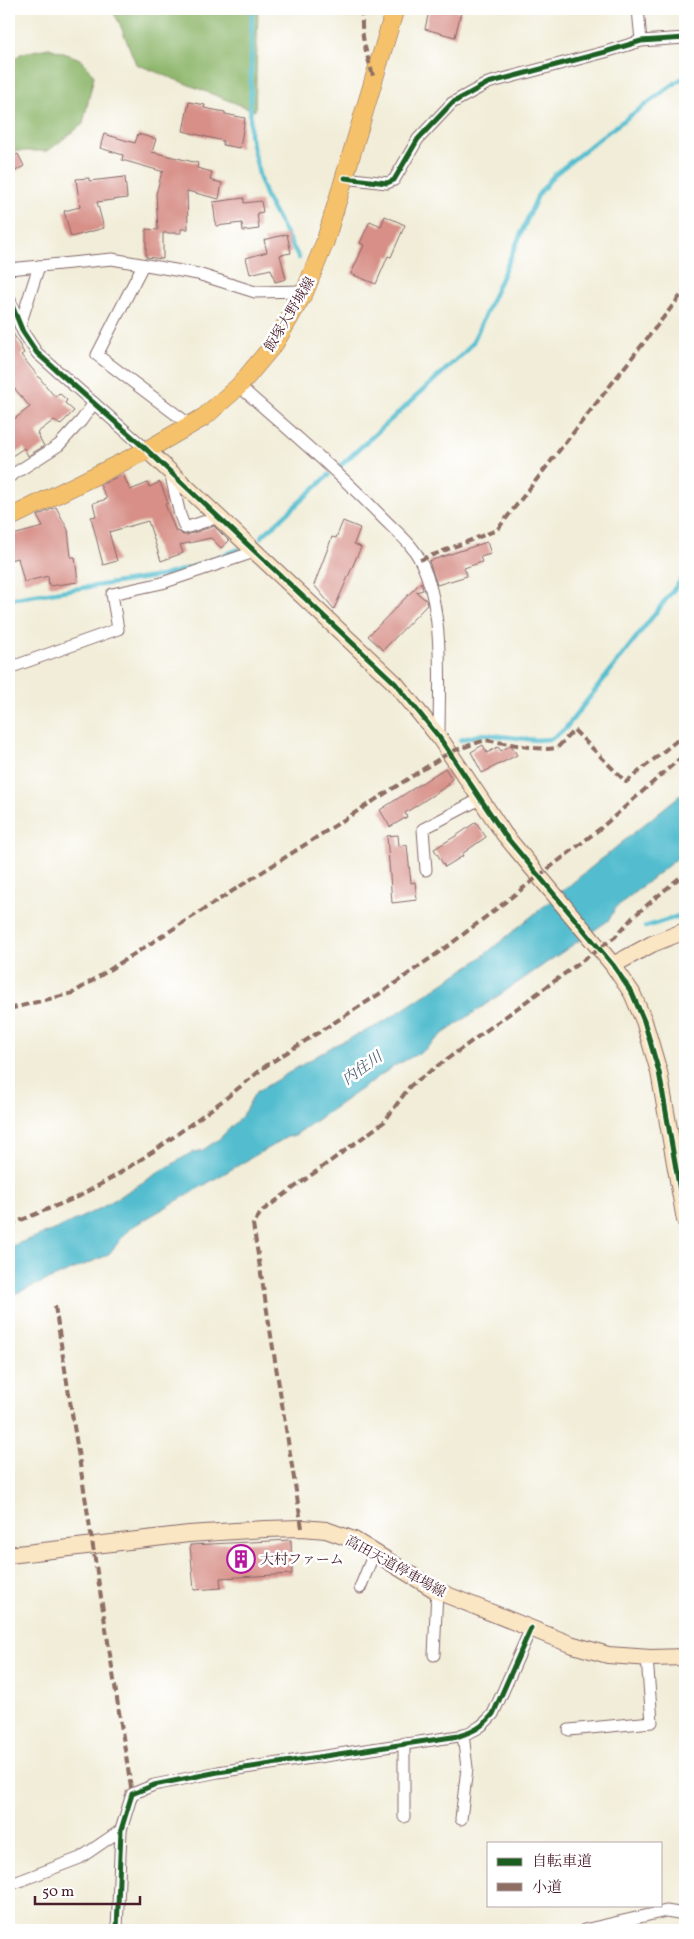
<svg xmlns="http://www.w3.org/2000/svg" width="694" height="1939" viewBox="0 0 694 1939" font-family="Vollkorn,'Noto Serif JP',serif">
<rect width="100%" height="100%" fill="#fff"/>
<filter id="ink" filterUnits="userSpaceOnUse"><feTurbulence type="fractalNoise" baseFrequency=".02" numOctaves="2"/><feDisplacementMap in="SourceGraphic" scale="10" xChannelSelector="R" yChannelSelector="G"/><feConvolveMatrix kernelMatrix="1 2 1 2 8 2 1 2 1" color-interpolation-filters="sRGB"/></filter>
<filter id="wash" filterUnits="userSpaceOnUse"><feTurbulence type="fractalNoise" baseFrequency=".0096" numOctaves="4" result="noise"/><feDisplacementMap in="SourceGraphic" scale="20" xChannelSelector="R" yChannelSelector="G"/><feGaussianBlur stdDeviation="1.12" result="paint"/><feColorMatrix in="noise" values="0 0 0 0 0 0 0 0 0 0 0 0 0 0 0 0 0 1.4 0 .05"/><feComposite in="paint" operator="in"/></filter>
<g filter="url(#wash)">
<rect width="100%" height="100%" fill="#f1edd8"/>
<g fill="#90b86e" stroke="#6d6c4c">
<path d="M111,9H258L255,111L136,64L119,22Z"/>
<path d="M49,48L81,59L94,76L83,124L48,151H9V63L22,53Z"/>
</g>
<path fill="#53bdcf" stroke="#4e6e7d" d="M685,791V852L615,908L609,920L444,1033L423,1051L394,1066L295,1135L287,1137L130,1228L108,1255L9,1296V1247L59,1228L101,1208L189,1154L203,1150L219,1139L242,1116L255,1093L335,1045L379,1025L478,960Z"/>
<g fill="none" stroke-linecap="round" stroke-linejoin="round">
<g stroke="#53bdcf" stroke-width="4.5">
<path d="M252,9L250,135L261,183L267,199L299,258"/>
<path d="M339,467L466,351L473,342L538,195L554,175L601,137L685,76"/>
<path d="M261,537L329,475"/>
<path d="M9,599L161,576L190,568L239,549"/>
<path d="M460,740L483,734L535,740L551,739L565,729L685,575"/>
<path d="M645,927L685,914"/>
</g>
</g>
<g id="blocks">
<g fill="#d78f87">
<path d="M435,9H449L461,12L455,37L425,29L429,11L433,12Z"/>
<path d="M189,102L205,105L204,108L225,112V114L245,118L240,148L223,145V141L183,131Z"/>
<path d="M104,134L135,143L138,134L156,139L152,152L198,163L197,168L212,172L210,180L222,183L219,199L187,191L188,229H181V233H163V259L146,257V229L158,230L156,194L162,172H164L122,160L123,155L100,148Z"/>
<path d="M18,154L24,166L9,175V159Z"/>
<path d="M125,177L127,198L97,202L104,228L71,237L64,211L80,207L76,179L89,178V181Z"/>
<path d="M244,198V203L261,201L263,212L257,213L259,229L243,231L242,223L216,226L213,202Z"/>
<path d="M385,216L405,225L391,257L388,256L376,284L351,274L364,245L360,243L370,221L381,226Z"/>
<path d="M287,234L291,253L280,255L286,279L275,282L271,269L250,274L246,258L267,252L264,240Z"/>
<path d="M9,326L24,353L21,355L55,397L59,393L67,400L65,403L74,411L60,425L54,420L37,433L44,446L28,456L24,448L9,458V423L30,407L9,382Z"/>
<path d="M123,474L130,490L148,483L149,487L160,482L168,503L165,504L176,532L178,531L183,535H187L214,526L229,541L221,548L211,538L180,545L183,553L161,561L148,521L109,532L117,561L103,565L91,517L96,516L93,503L107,499L100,485Z"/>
<path d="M56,507L68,530L71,557H75L78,582L49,586L48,576L24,582L18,558L9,560V536L43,527L37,516Z"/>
<path d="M343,521L360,528L354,544L361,547L334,609L314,585L332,537L336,538Z"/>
<path d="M487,542L491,554L480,557L482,562L464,568L467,576L437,585L429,561Z"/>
<path d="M421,582L423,590L416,592L426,600L427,605L383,650L368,636Z"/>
<path d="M483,745L487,753L498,747L501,751L511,745L517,755L482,773L471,752Z"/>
<path d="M445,768L452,779L448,782L450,784L405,813L407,817L390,827L380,810Z"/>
<path d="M476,822L486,837L462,854L463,856L445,867L434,849L459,834Z"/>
<path d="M398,835L399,846L407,845L411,883L415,882L417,900L392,903L387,836Z"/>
<path d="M291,1540L292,1574L220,1578L221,1588L194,1590L190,1545Z"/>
</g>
</g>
</g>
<g filter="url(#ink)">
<use href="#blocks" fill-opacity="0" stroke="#846768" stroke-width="1"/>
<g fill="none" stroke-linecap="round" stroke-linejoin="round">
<defs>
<g id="street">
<path d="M638,9L641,41"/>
<path d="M345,178L387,183L394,180L418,139L452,103L488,83L605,52L641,41L685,38"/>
<path d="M143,265L97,355L190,425"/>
<path d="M9,269L112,259L198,274L255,292L305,291"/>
<path d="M9,298L23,332L37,353L147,450"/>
<path d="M20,325L39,266"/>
<path d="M239,386C287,428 335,469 380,515C393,529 411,542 420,560C445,608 439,684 439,737"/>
<path d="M170,472L180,515L185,528L218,517"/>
<path d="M9,477L59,445L81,421L94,403"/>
<path d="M9,668L118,629L112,594L162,583L254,552"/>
<path d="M426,870L423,829L480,799"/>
<path d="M360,1588L374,1553"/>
<path d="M434,1655L437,1591"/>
<path d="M569,1730L652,1722L647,1658"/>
<path d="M404,1817V1743"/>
<path d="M461,1819L467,1768L463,1734"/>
<path d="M9,1885L80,1858L121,1830"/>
<path d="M117,1930L121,1830L132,1794L154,1785L218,1772L459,1736C475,1731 482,1727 493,1714L531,1628"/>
<path d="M584,1930L666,1911L685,1914"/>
</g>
<g id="secondary">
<path d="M147,450L395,683L439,737L504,834L613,965L632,993L644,1021L659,1072L685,1220"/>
<path d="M613,965L652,944L685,931"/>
<path d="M9,1555L189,1534L265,1529L302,1528L326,1530L354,1540L437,1591L570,1644L608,1655L651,1658L685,1657"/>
</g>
<path id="primary" d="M9,518L147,450L204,417L239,386L275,343L305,291L325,242L395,9"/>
</defs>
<use href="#street" stroke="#846768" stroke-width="13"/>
<use href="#secondary" stroke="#846768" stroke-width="18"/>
<use href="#primary" stroke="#846768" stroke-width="19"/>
<use href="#street" stroke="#fff" stroke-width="11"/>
<use href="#secondary" stroke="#fbe6c4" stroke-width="16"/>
<use href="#primary" stroke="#f5c16b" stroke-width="18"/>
<g stroke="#8d6e63" stroke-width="4" stroke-dasharray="8 4" stroke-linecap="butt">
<path d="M363,9C359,33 367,55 374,79"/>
<path d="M420,560L497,530L685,290"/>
<path d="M9,1009L73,993L450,752L485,740L535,748L548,749L557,748L574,730L626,782L685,734"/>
<path d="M9,1225L78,1197L115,1176L157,1149L225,1099L267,1065L384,991L452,943L601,828L685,754"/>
<path d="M55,1306L132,1794"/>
<path d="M302,1528L253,1224L262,1211L384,1122L410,1086L615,937L633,917L685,873"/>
</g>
<defs>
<g id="cycleway">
<path d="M345,178L387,183L394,180L418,139L452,103L488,83L605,52L641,41L685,38"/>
<path d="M9,298L23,332L37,353L147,450L395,683L439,737L504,834L613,965L632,993L644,1021L659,1072L685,1220"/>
<path d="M117,1930L121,1830L132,1794L154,1785L218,1772L459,1736C475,1731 482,1727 493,1714L531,1628"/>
</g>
</defs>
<use href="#cycleway" stroke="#fff" stroke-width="8"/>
<use href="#cycleway" stroke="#1b5e20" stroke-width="5"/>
</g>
</g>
<defs>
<symbol id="building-ring" viewBox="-11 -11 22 22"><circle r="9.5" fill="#fff" stroke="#b5179e" stroke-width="1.5"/><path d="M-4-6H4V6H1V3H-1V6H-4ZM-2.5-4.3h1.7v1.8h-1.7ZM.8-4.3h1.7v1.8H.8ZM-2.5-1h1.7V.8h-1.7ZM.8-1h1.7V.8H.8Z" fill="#b5179e"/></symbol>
</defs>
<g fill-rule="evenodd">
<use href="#building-ring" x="225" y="1543" width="32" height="32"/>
</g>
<g text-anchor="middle" stroke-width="5" stroke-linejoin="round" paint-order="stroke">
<g font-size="14" fill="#4a1f2b" stroke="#fff">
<text transform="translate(289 314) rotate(-59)" y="5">飯塚大野城線</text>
<text transform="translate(396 1566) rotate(29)" y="5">高田天道停車場線</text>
</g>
<g font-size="14" fill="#4a1f2b" stroke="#fff" text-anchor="start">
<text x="260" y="1564">大村ファーム</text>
</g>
<g font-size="15" font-style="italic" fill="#4e5e6d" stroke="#fff">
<text transform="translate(362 1068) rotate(-36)" y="5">内住川</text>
</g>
</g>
<rect width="694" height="1939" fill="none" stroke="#fff" stroke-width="30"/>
<rect x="487" y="1842" width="175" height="65" fill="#ffffff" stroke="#b7a5aa"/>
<rect x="497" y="1858" width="25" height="8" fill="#1b5e20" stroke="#b7a5aa"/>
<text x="532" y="1866" font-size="15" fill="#4a1f2b">自転車道</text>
<rect x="497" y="1883" width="25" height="8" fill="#8d6e63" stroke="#b7a5aa"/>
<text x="532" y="1892" font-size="15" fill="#4a1f2b">小道</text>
<path d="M35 1896v8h105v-8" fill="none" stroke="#4a1f2b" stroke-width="2.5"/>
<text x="42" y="1896" font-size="15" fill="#4a1f2b" stroke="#ffffff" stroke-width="4" paint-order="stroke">50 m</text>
</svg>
